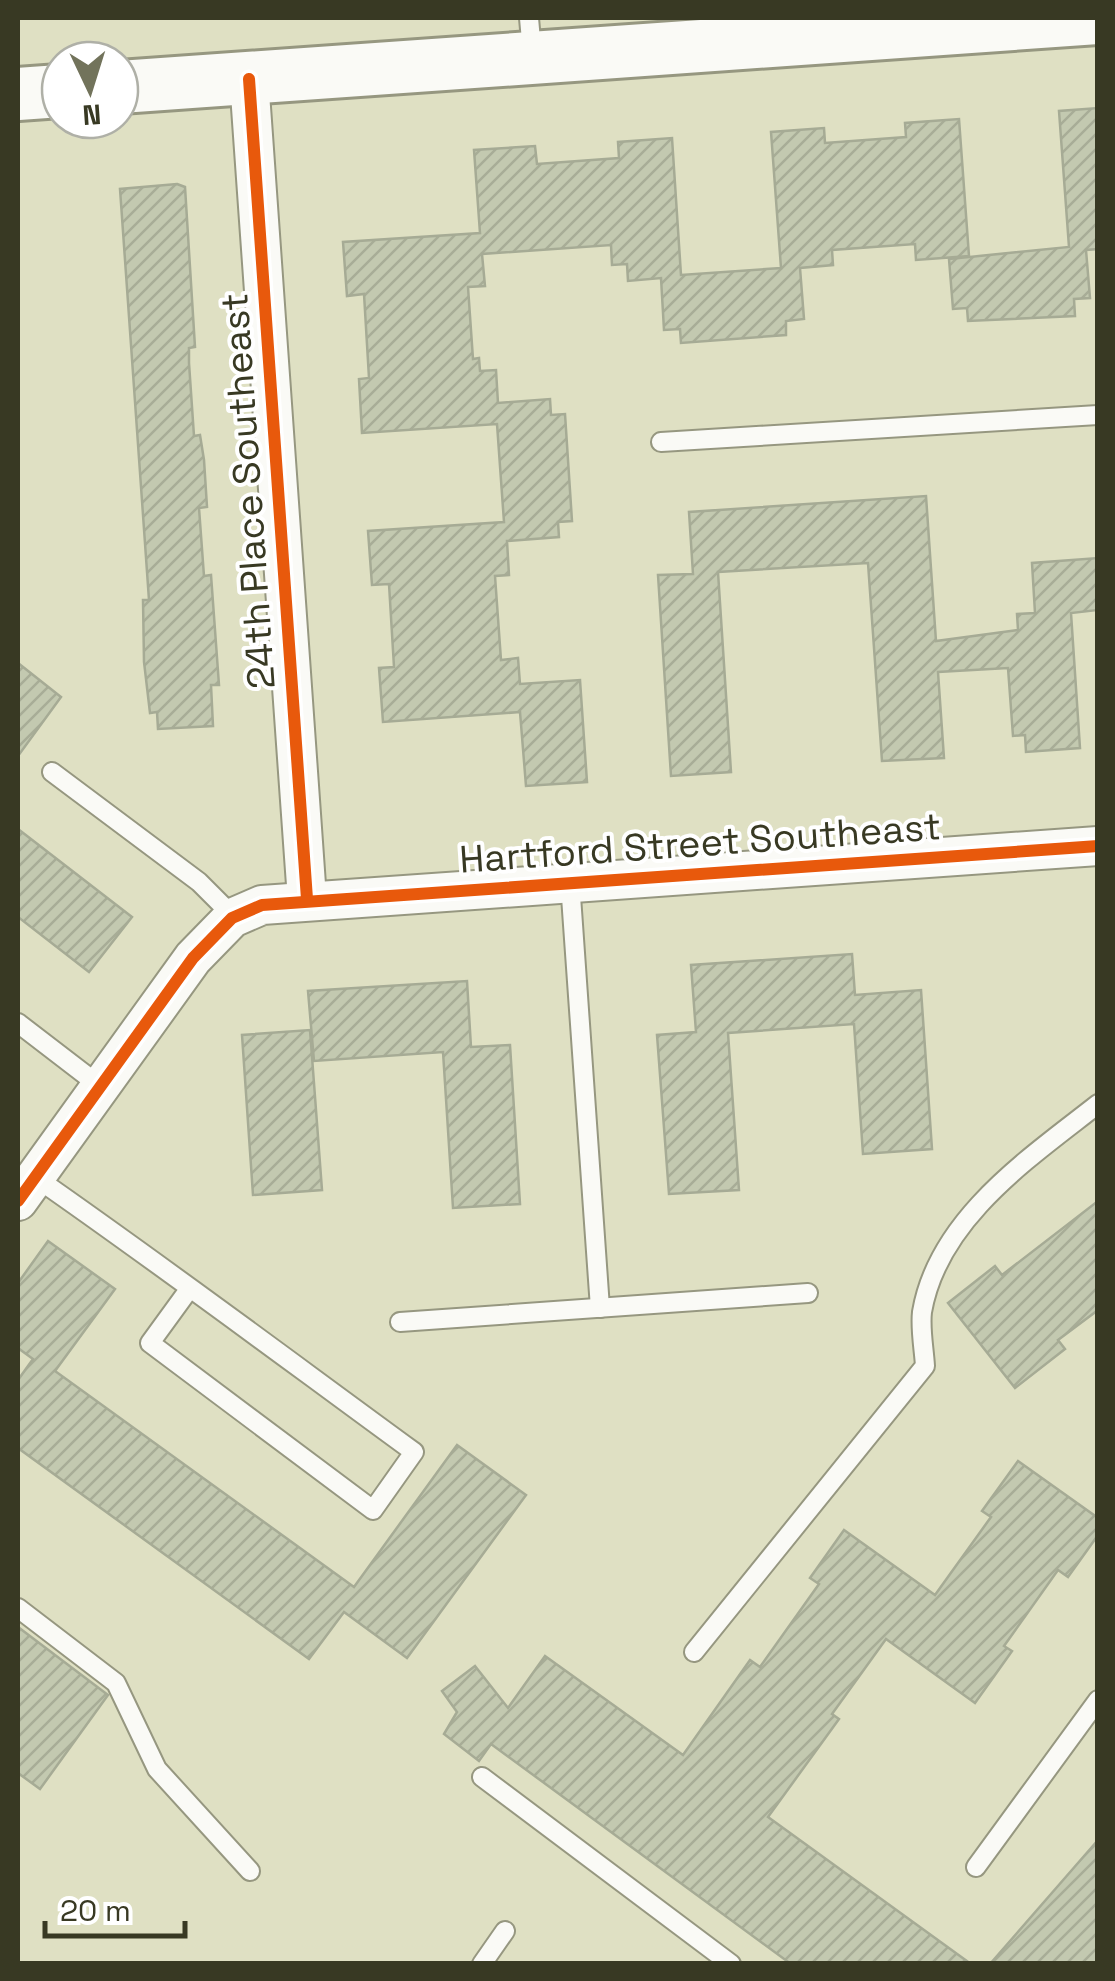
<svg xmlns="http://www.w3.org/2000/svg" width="1115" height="1981" viewBox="0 0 1115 1981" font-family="'Space Grotesk',sans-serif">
<defs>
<pattern id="building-hatch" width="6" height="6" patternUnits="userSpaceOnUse" patternTransform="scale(2.5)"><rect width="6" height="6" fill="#c3c9b0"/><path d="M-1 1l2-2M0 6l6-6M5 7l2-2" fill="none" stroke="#a8ad97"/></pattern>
</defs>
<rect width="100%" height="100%" fill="#dfe0c3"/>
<g fill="url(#building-hatch)" stroke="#a6ab95" stroke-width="2.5">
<path d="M1098,108V249L1086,250L1090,298L1074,299L1075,316L968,321L967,308L953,309L949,259L1069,247L1059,111Z"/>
<path d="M959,119L969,256L916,260L915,244L832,250L833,265L800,268L804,319L786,321V335L681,343L680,329L664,330L661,278L628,281L627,264L612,265L611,245L482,254L485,286L468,287L473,359L479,358L480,371L496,370L498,403L550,399L551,415L565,414L572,521L558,522L559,537L507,541L509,575L495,576L501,660L518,658L520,684L580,680L587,782L526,786L520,712L383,722L379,668L394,667L389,584L372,585L368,531L504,522L497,424L362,433L359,379L369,378L364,294L347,296L343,242L480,233L474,150L535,146L537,164L619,158L618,142L672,138L681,275L781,268L771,132L824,128L825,143L906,137L905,123Z"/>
<path d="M177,184L185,187L195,347L189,348V363L194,436L200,435L204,460L207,507L199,508L204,576L211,575L219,685H211L213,726L158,729L157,712L150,713L144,662L143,600H149L120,189Z"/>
<path d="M926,496L936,641L1018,630L1017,614L1035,613L1032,563L1098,558V610L1071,613L1080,748L1026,752L1025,735L1013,736L1008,668L938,672L944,758L882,761L868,563L718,572L731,772L671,776L658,575L693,574L689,512Z"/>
<path d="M18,663L61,697L18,756Z"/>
<path d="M18,829L132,917L89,972L18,917Z"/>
<path d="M852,954L855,995L921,990L932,1149L863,1154L854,1024L728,1033L739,1190L669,1194L657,1035L696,1032L691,965Z"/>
<path d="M467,981L471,1047L510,1045L520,1204L453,1208L443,1052L314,1061L308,991Z"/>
<path d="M310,1030L322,1190L253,1195L242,1035Z"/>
<path d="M1098,1201V1310L1058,1340L1065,1349L1015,1388L948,1303L995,1266L1002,1275Z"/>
<path d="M48,1241L115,1289L55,1371L354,1587L457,1445L526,1495L407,1658L344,1612L309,1659L18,1448V1380L33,1359L18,1348V1283Z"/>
<path d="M1018,1461L1098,1518V1535L1068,1577L1058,1570L1004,1646L1012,1651L975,1703L886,1639L832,1714L839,1719L768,1817L971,1964H791L491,1744L479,1761L444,1734L457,1712L442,1691L475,1666L508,1708L545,1656L683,1755L750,1660L760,1667L819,1584L810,1578L844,1530L935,1595L991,1517L982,1511Z"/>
<path d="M18,1627L108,1695L40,1789L18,1773Z"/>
<path d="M1098,1840V1964H990Z"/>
</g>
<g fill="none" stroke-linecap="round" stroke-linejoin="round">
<defs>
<g id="service">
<path d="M529,18L532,52"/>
<path d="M661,442L1098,415"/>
<path d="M52,772L199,882L234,917"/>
<path d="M570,882L600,1308"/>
<path d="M18,1023L100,1086"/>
<path d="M35,1177C163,1266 288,1360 414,1452L373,1510L150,1343L190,1288"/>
<path d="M400,1322L808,1293"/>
<path d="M18,1608L116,1683L157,1769L250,1871"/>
<path d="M694,1652L925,1366C924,1349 920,1329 922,1312C938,1219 1028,1159 1098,1104"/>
<path d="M482,1777L731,1964"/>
<path d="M976,1867L1098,1700"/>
<path d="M482,1964L505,1931"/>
</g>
<g id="minor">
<path d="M249,79L307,899"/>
<path d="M18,1201L193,958L232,918L262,905L1098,846"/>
</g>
<g id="secondary">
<path d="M120,87L1097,18"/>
<path d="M18,94L60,91"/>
</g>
</defs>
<use href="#service" stroke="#969780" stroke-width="22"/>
<use href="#minor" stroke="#969780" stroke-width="42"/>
<use href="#secondary" stroke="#969780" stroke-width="58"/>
<use href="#service" stroke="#fafaf6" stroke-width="18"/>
<use href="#minor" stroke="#fafaf6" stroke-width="38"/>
<use href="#secondary" stroke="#fafaf6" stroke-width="52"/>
<defs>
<g id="cycleway">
<path d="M249,79L307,899"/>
<path d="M18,1201L193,958L232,918L262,905L1098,846"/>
</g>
</defs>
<use href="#cycleway" stroke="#fff" stroke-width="19"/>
<use href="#cycleway" stroke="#e8590c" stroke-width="12"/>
</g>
<g text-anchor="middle" stroke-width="8" stroke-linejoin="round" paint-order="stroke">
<g font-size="38" fill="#383923" stroke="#fff">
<text transform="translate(248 491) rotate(-94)" y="13">24th Place Southeast</text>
<text transform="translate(700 843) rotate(-4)" y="13">Hartford Street Southeast</text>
</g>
</g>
<rect width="1115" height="1981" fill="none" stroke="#383923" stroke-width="40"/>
<g transform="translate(90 90) rotate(176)"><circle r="48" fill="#ffffff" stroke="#afb0a7" stroke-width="2.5"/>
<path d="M0-8L18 38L0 25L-18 38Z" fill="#72735b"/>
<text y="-15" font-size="28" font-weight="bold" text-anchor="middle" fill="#383923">N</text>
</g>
<path d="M45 1921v15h140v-15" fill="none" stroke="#383923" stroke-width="5"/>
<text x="60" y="1921" font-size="30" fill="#383923" stroke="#ffffff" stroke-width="8" paint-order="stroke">20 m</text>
</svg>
